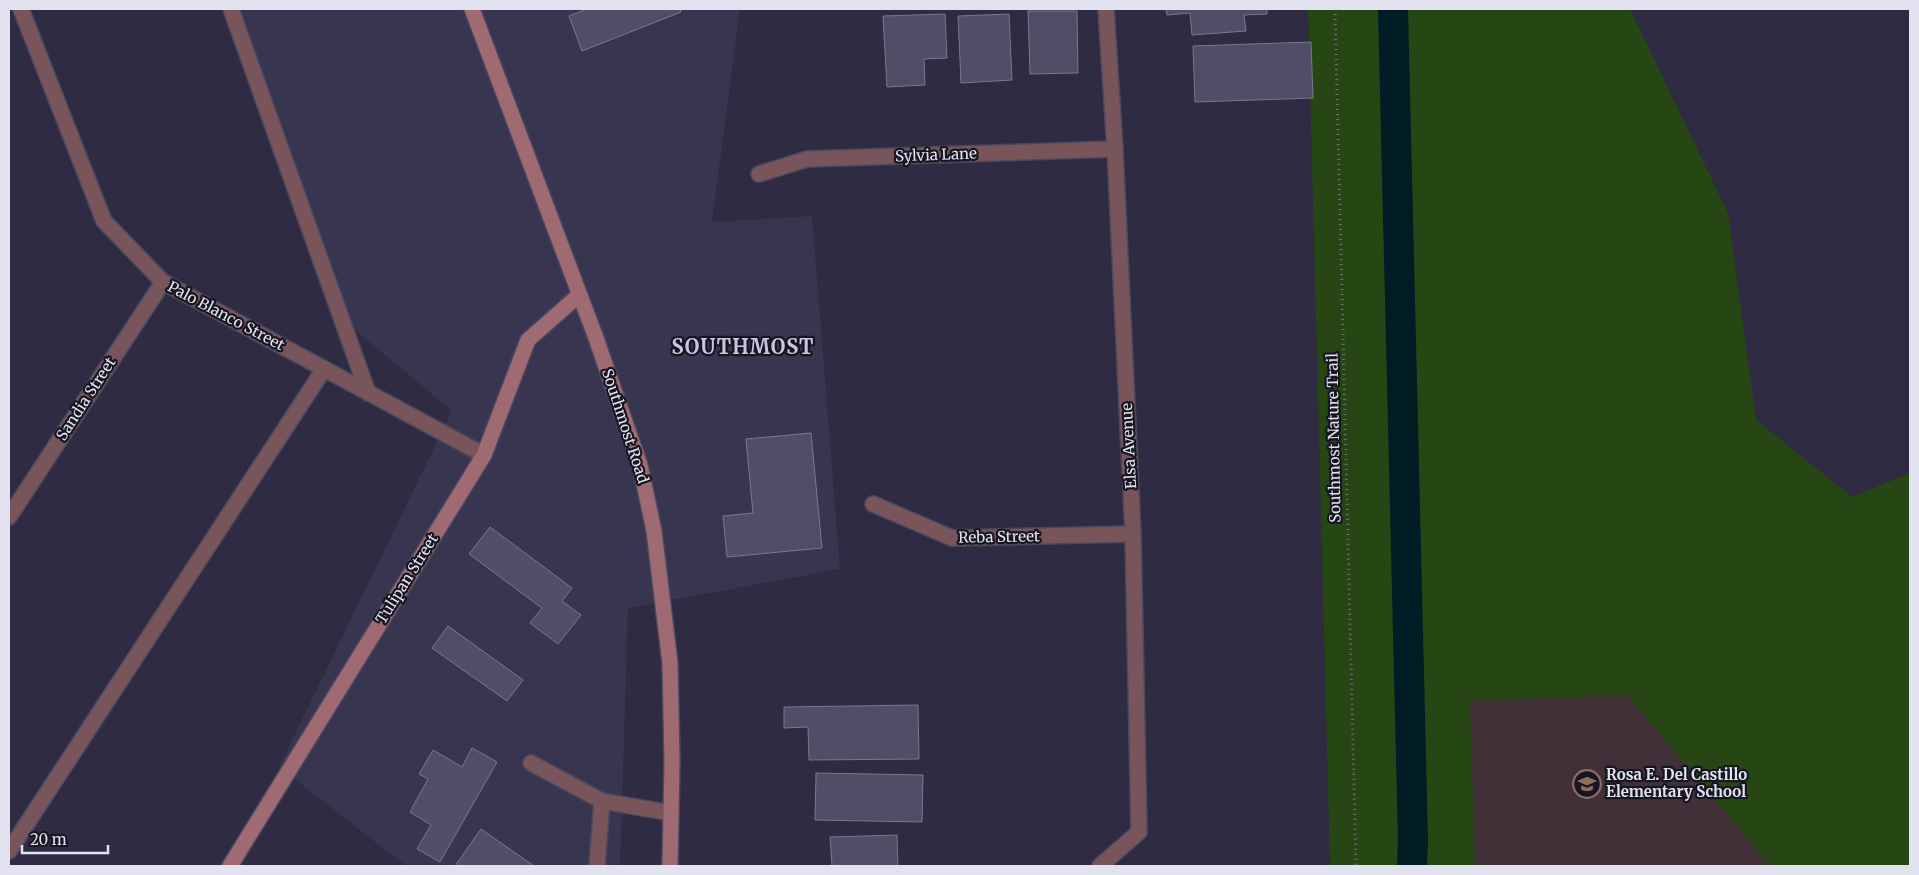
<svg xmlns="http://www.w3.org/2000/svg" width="1919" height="875" viewBox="0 0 1919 875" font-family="Merriweather,serif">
<rect width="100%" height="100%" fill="#2e2b42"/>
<path fill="#383551" d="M227,9H740L712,222L812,216L840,569L628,608L620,866H406L279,767L452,411L328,307Z"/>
<path fill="#423039" d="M1627,695L1770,866H1475L1470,701Z"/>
<path fill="#264714" d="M1308,9H1630L1728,213L1756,420L1852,497L1910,473V866H1770L1627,695L1470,701L1475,866H1330Z"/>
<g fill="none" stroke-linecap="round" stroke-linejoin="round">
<path stroke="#001c25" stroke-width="30" d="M1393,9L1413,841L1412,866"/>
</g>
<g fill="#504e67" stroke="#797792">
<path d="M587,9H680L681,12L582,51L569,16Z"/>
<path d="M1166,9H1267V14L1244,15L1246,31L1192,35L1190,13L1167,15Z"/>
<path d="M1028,11H1077L1078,73L1030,74Z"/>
<path d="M945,14L947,58L924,59L925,85L887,87L883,16Z"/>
<path d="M1009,14L1012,80L961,83L958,16Z"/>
<path d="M1311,42L1313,98L1195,102L1193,46Z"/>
<path d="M811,433L822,548L727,557L723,516L753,513L746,439Z"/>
<path d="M490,527L572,588L562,601L581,615L558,644L530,623L542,608L469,554Z"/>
<path d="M448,626L523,680L507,701L432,648Z"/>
<path d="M918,705L919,759L809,760L808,727L784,728V707Z"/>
<path d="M472,748L497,762L440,862L417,849L431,825L410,812L428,779L419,774L433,750L462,767Z"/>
<path d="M816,773L923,775L922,822L815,820Z"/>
<path d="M481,829L534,866H455Z"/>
<path d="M897,835L898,866H832L830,837Z"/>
</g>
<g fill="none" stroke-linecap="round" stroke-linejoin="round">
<defs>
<g id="lane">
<path d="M231,9L368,393"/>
<path d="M531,763L602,801L671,813"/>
<path d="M9,851L324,369"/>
<path d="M597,866L602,801"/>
</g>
<g id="street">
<path d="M21,9L104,221L163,282L484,455"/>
<path d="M759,174L807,159L1115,149"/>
<path d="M873,504L952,538L1133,534"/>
<path d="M9,517L163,282"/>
<path d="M1100,866L1139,832L1133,534L1115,149L1106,9"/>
</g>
<g id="secondary">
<path d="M472,9L596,338L640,465L654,531L670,663L672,762L670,866"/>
<path d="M230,866L484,455L528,340L579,295"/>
</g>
</defs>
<use href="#lane" stroke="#4b485e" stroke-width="18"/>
<use href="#street" stroke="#4b485e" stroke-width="18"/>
<use href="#secondary" stroke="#4b485e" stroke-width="18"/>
<path stroke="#716f83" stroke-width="3" stroke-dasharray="1 4" stroke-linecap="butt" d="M1335,9L1356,866"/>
<use href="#lane" stroke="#78555b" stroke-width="15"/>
<use href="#street" stroke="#78555b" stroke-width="15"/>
<use href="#secondary" stroke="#a06a73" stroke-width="15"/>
</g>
<defs>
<symbol id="school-ring" viewBox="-11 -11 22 22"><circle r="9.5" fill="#161520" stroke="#8d6e63" stroke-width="1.5"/><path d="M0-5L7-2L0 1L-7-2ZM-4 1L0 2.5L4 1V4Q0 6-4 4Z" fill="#8d6e63"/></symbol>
</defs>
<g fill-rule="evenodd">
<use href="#school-ring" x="1571" y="768" width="32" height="32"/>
</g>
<g text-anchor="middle" stroke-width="4.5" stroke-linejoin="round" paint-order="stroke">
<g font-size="15" fill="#e3e2f1" stroke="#161520">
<text transform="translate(936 155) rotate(-2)" y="5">Sylvia Lane</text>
<text transform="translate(226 316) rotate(28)" y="5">Palo Blanco Street</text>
<text transform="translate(86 399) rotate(-57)" y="5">Sandia Street</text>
<text transform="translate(625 426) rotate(72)" y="5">Southmost Road</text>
<text transform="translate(1334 438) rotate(-91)" y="5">Southmost Nature Trail</text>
<text transform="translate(1129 446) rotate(-93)" y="5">Elsa Avenue</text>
<text transform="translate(999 537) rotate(-1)" y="5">Reba Street</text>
<text transform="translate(407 579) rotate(-58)" y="5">Tulipan Street</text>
</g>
<g font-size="15" font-weight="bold" fill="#e3e2f1" stroke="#161520" text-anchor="start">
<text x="1606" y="780">Rosa E. Del Castillo<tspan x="1606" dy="17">Elementary School</tspan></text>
</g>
<g font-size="20" font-weight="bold" letter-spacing="1" fill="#c8c6e4" stroke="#161520">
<text x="743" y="354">SOUTHMOST</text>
</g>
</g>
<rect width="1919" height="875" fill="none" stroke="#e3e2f1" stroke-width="20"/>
<path d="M22 845v8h86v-8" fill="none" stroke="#e3e2f1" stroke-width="2.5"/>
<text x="30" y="845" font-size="15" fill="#e3e2f1" stroke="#161520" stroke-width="4" paint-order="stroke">20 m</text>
</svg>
